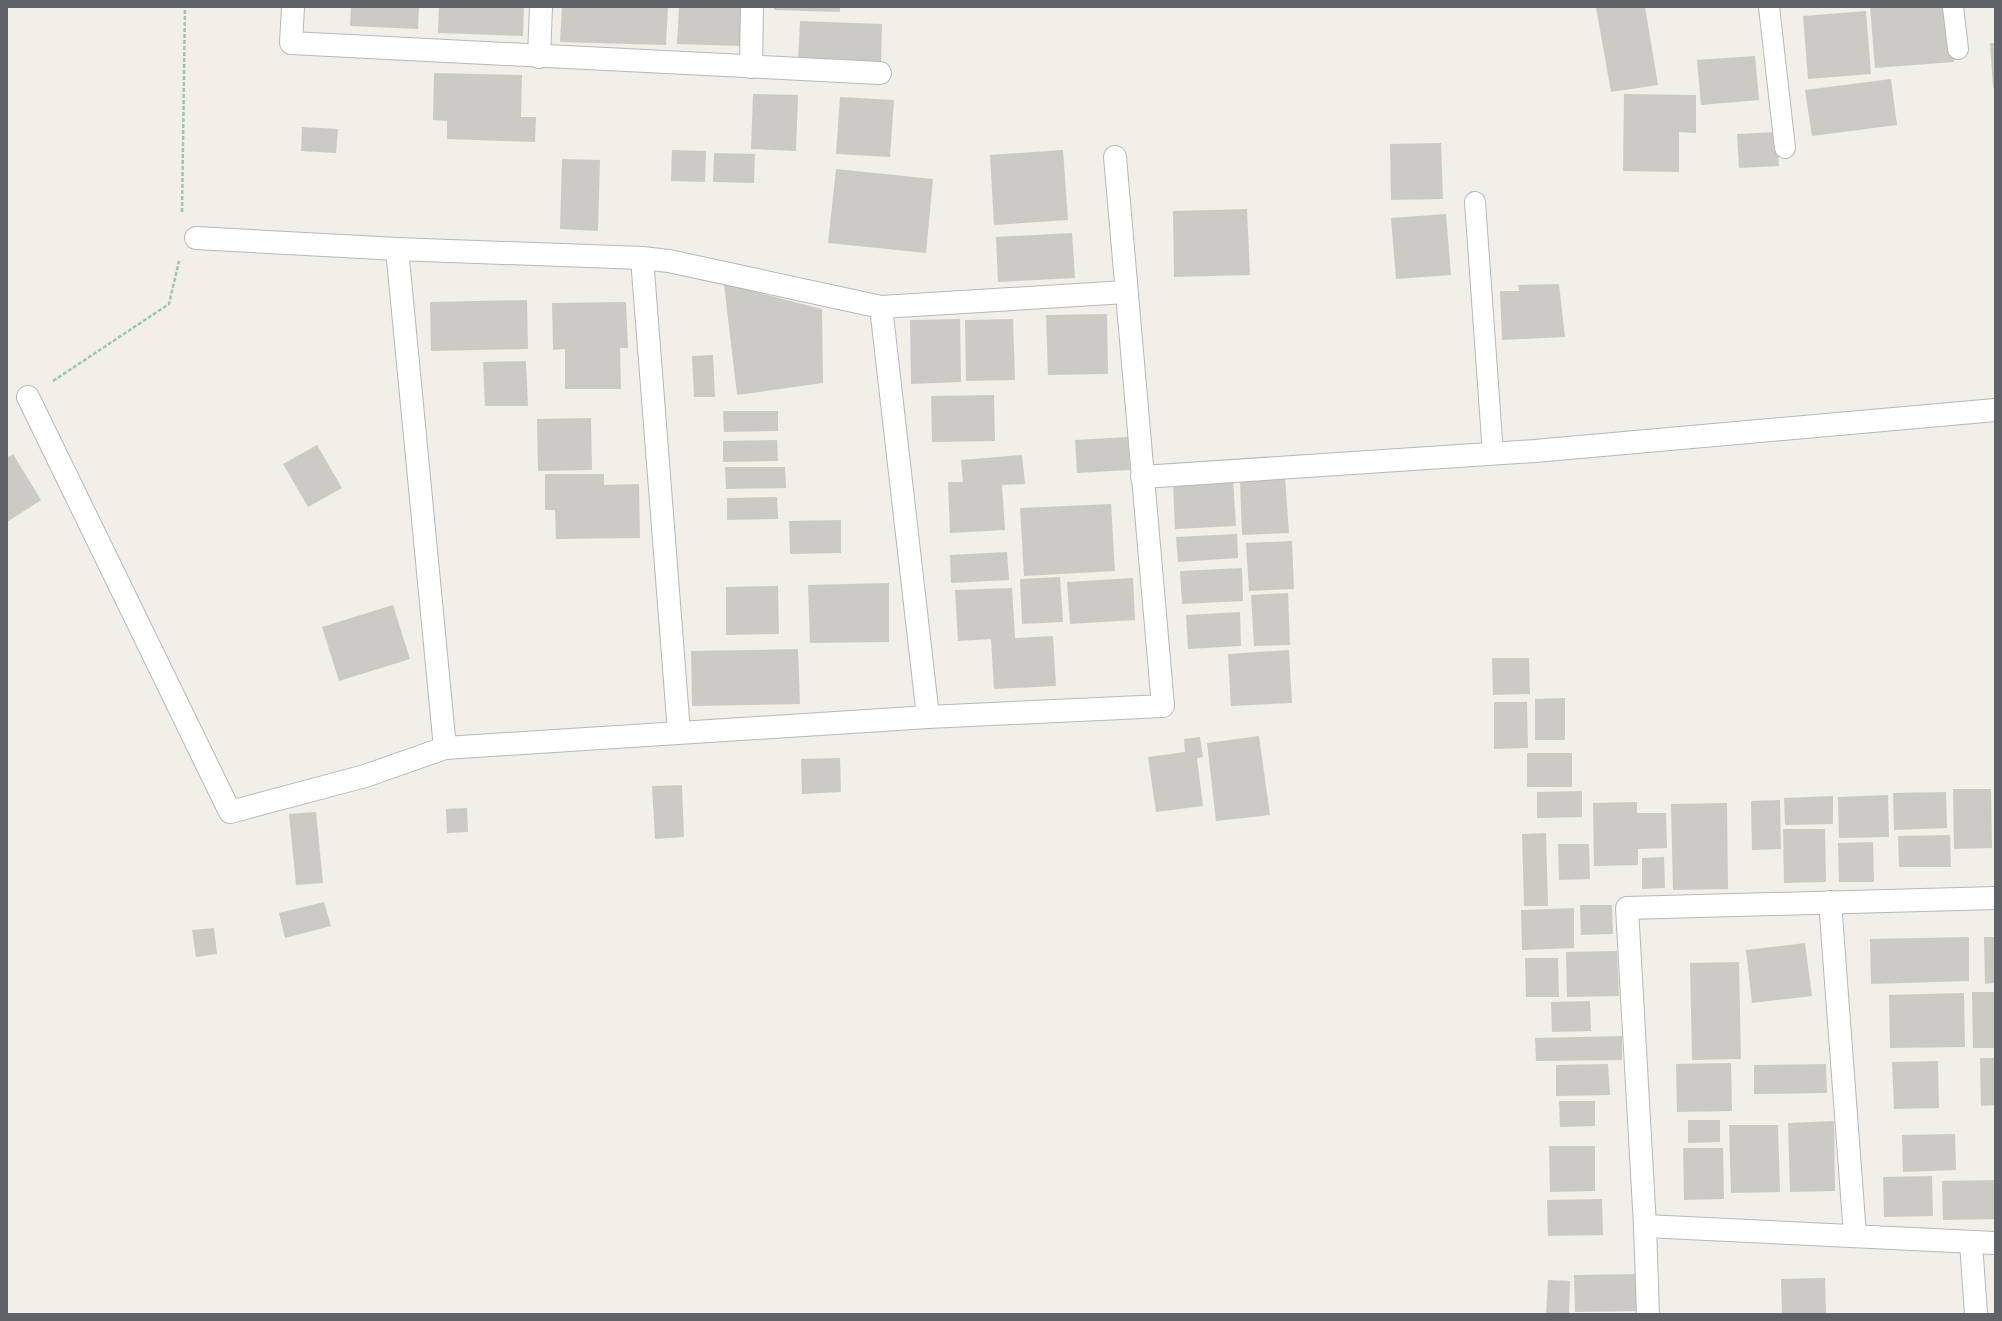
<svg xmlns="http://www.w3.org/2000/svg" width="2002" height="1321" viewBox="0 0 2002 1321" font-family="'Fira Sans Condensed',sans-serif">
<rect width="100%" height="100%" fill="#f1efe8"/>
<g fill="#cccac5">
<path d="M351,7H419L418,29L350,26Z"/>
<path d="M439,7H524L523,36L438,33Z"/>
<path d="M562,7H668L666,45L560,42Z"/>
<path d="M679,7H744L743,46L677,44Z"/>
<path d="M774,7H840V12L774,10Z"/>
<path d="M1596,7H1645L1658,85L1611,92Z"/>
<path d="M1870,7H1948L1954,62L1875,68Z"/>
<path d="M1866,11L1871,74L1808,79L1803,16Z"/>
<path d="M800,21L882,24L881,65L798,62Z"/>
<path d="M1990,43H1995V88H1993Z"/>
<path d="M1755,56L1759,100L1701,105L1697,60Z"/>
<path d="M434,73L522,75L521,117H536L535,142L447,139V121L433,120Z"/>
<path d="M1891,79L1897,125L1812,136L1805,90Z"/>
<path d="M753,94L798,95L796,151L751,149Z"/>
<path d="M1624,94L1696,95V133L1679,132V172L1623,171Z"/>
<path d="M840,97L894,100L890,157L836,154Z"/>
<path d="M302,127L338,129L336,153L301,151Z"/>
<path d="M1777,132L1779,166L1739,168L1737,134Z"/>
<path d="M1441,143L1443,199L1391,200L1390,144Z"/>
<path d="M672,150L706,151L705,182L671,181Z"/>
<path d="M1063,150L1068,220L994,225L990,155Z"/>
<path d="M714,153L755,154L754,183L713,182Z"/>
<path d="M562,159L600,160L598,231L560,229Z"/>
<path d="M836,169L933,179L926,253L828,243Z"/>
<path d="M1247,209L1250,275L1174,277L1173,211Z"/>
<path d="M1446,214L1451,275L1396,279L1391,218Z"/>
<path d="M1072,233L1075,278L998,282L996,237Z"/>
<path d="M724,284L822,309L823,383L737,395Z"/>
<path d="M1559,284L1565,337L1502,340L1500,291H1519L1518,285Z"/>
<path d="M527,300L528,349L431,351L430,302Z"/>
<path d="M626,302L628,348H620L621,389H565V349L553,350L552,303Z"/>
<path d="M1107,314L1108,374L1048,375L1046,315Z"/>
<path d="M960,319L961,382L911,384L910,320Z"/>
<path d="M1013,319L1015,380L966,381L965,320Z"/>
<path d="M713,355L715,397H694L692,356Z"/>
<path d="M526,361L528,406H485L483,362Z"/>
<path d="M994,395L995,441L932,442L931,396Z"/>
<path d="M723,411H778V431L724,432Z"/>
<path d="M591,418L592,470L538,471L537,419Z"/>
<path d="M1128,437L1130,470L1077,473L1075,440Z"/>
<path d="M777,440L778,461L723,462V441Z"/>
<path d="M317,445L342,488L308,507L283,464Z"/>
<path d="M13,454L41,500L7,522V458Z"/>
<path d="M1022,455L1025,484L1002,485L1005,530L950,533L948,482H963L961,460Z"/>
<path d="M725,467H785L786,488L726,489Z"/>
<path d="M545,474H604V485L639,484L640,538L556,539L555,510H545Z"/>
<path d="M1285,477L1289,533L1242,535L1240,479Z"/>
<path d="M1233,479L1236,526L1175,529L1173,483Z"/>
<path d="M777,497L778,519L727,520V498Z"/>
<path d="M1111,504L1115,571L1024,576L1020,508Z"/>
<path d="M841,520V553L790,554L789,521Z"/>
<path d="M1237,534L1238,558L1178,562L1176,537Z"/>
<path d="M1292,541L1294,589L1249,591L1246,543Z"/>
<path d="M1007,552L1009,580L951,583L950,555Z"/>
<path d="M1242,568L1243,601L1182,604L1180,571Z"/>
<path d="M1060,577L1063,622L1022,624L1020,579Z"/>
<path d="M1133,578L1135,620L1070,624L1067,582Z"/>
<path d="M889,583V642L810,643L808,585Z"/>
<path d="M778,586L779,634L726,635V587Z"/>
<path d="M1012,588L1015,638L1053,636L1056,686L994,689L991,639L958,641L955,590Z"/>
<path d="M1288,593L1290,645L1254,646L1251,595Z"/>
<path d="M393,605L410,659L339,681L322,627Z"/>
<path d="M1240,612L1241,646L1188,649L1186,615Z"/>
<path d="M798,649L800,704L692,706L691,651Z"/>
<path d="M1289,650L1292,703L1231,706L1228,654Z"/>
<path d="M1492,658H1529L1530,694L1493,695Z"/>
<path d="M1565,698V740H1535V699Z"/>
<path d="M1494,702H1527L1528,748L1494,749Z"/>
<path d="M1259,736L1270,815L1216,821L1207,743Z"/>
<path d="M1200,737L1203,757L1197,758L1203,806L1156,812L1148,757L1185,752L1184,739Z"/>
<rect x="1527" y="753" width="45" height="34"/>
<path d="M840,758L841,792L802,794L801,759Z"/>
<path d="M682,785L684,837L655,839L652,786Z"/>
<path d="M1953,789H1991L1992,848L1954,849Z"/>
<path d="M1582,791V817L1537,818V792Z"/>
<path d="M1946,792L1947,828L1894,830L1893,793Z"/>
<path d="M1888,795L1889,837L1839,838L1838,797Z"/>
<path d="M1833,796V824L1785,825L1784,798Z"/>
<path d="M1780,800L1781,849L1752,850L1751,801Z"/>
<path d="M1637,802V813H1666L1667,848L1638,849V865L1594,866L1593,803Z"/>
<path d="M1727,803L1728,889L1673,890L1671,804Z"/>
<path d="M467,808L468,832L447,833L446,809Z"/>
<path d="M316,812L323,883L296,885L289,814Z"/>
<path d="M1783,829H1825L1826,882L1784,883Z"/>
<path d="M1546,833L1548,906H1524L1522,834Z"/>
<path d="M1950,835L1951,867H1899L1898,836Z"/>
<path d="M1873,842L1874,882H1839L1838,843Z"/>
<path d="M1558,844H1589L1590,879L1559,880Z"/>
<path d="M1664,857L1665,888L1642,889V858Z"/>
<path d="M324,902L331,926L285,938L279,913Z"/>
<path d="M1580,905H1612L1613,934L1581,935Z"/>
<path d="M1574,908V948L1522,950L1521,910Z"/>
<path d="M214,928L217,954L196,957L192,930Z"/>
<path d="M1969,937V981L1871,984L1870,939Z"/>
<path d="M1984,937H1995V983L1985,984Z"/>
<path d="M1805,943L1812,996L1752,1003L1746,950Z"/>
<path d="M1617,951L1619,996L1567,997L1566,952Z"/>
<path d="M1525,958H1558L1559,997H1526Z"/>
<path d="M1739,962L1741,1059L1692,1060L1690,963Z"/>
<path d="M1972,992H1995V1048H1973Z"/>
<path d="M1964,993L1965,1047L1890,1048L1889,995Z"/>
<path d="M1590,1001L1591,1031L1552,1032L1551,1002Z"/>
<path d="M1622,1036V1060L1536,1061L1535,1038Z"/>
<path d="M1980,1058H1995V1105L1981,1106Z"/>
<path d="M1938,1061L1939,1108L1894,1109L1892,1062Z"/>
<path d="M1731,1063L1732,1111L1677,1112L1676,1064Z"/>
<path d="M1608,1064L1610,1095L1556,1096V1065Z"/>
<path d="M1826,1064L1827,1093L1754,1094V1065Z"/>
<path d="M1559,1101H1595V1126L1560,1127Z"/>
<path d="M1688,1120H1720V1142L1688,1143Z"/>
<path d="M1834,1121L1835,1191L1790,1192L1788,1123Z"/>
<path d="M1729,1125H1778L1780,1192L1731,1193Z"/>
<path d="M1955,1134L1956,1170L1903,1172L1902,1135Z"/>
<path d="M1549,1146H1595V1191L1550,1192Z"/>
<path d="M1683,1148H1723L1724,1199L1684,1200Z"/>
<path d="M1932,1176L1933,1216L1884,1217L1883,1177Z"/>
<path d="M1995,1180V1219L1943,1220L1942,1181Z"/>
<path d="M1602,1199L1603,1235L1548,1236L1547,1200Z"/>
<path d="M1643,1274V1311L1575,1312L1574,1275Z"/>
<path d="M1825,1278L1826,1314H1782L1781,1279Z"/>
<path d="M1548,1280L1570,1281L1569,1314H1546Z"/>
</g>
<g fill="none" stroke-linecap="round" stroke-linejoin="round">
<defs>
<g id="lane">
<path d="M1769,7L1785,148"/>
<path d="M1953,7L1958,49"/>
<path d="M1475,202L1493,454"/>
</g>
<g id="street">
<path d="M293,7L291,43L880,73"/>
<path d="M539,57L541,7"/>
<path d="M751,67L752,7"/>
<path d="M196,238L397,249L642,258L669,261L881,307L1126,292"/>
<path d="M397,249L445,748"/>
<path d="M642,258L679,732"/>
<path d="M881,307L928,717"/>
<path d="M28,397L230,812L365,776L445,748L928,717L1163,706L1115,157"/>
<path d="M1142,477L1535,451L1995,410"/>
<path d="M1830,902L1855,1235"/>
<path d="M1645,1226L1995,1243"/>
<path d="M1971,1243L1976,1314"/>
<path d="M1648,1314L1645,1226L1627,908L1995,898"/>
</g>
</defs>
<use href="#lane" stroke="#b5b8bc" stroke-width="22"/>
<use href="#street" stroke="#b5b8bc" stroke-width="24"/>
<g stroke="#9cc7a9" stroke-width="2.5" stroke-dasharray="4 2" stroke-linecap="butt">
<path d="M182,212L185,7"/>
<path d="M53,381L169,304L179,261"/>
</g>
<use href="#lane" stroke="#fff" stroke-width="20"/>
<use href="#street" stroke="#fff" stroke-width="22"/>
</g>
<rect width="2002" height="1321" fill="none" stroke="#5f6368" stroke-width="16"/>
</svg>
